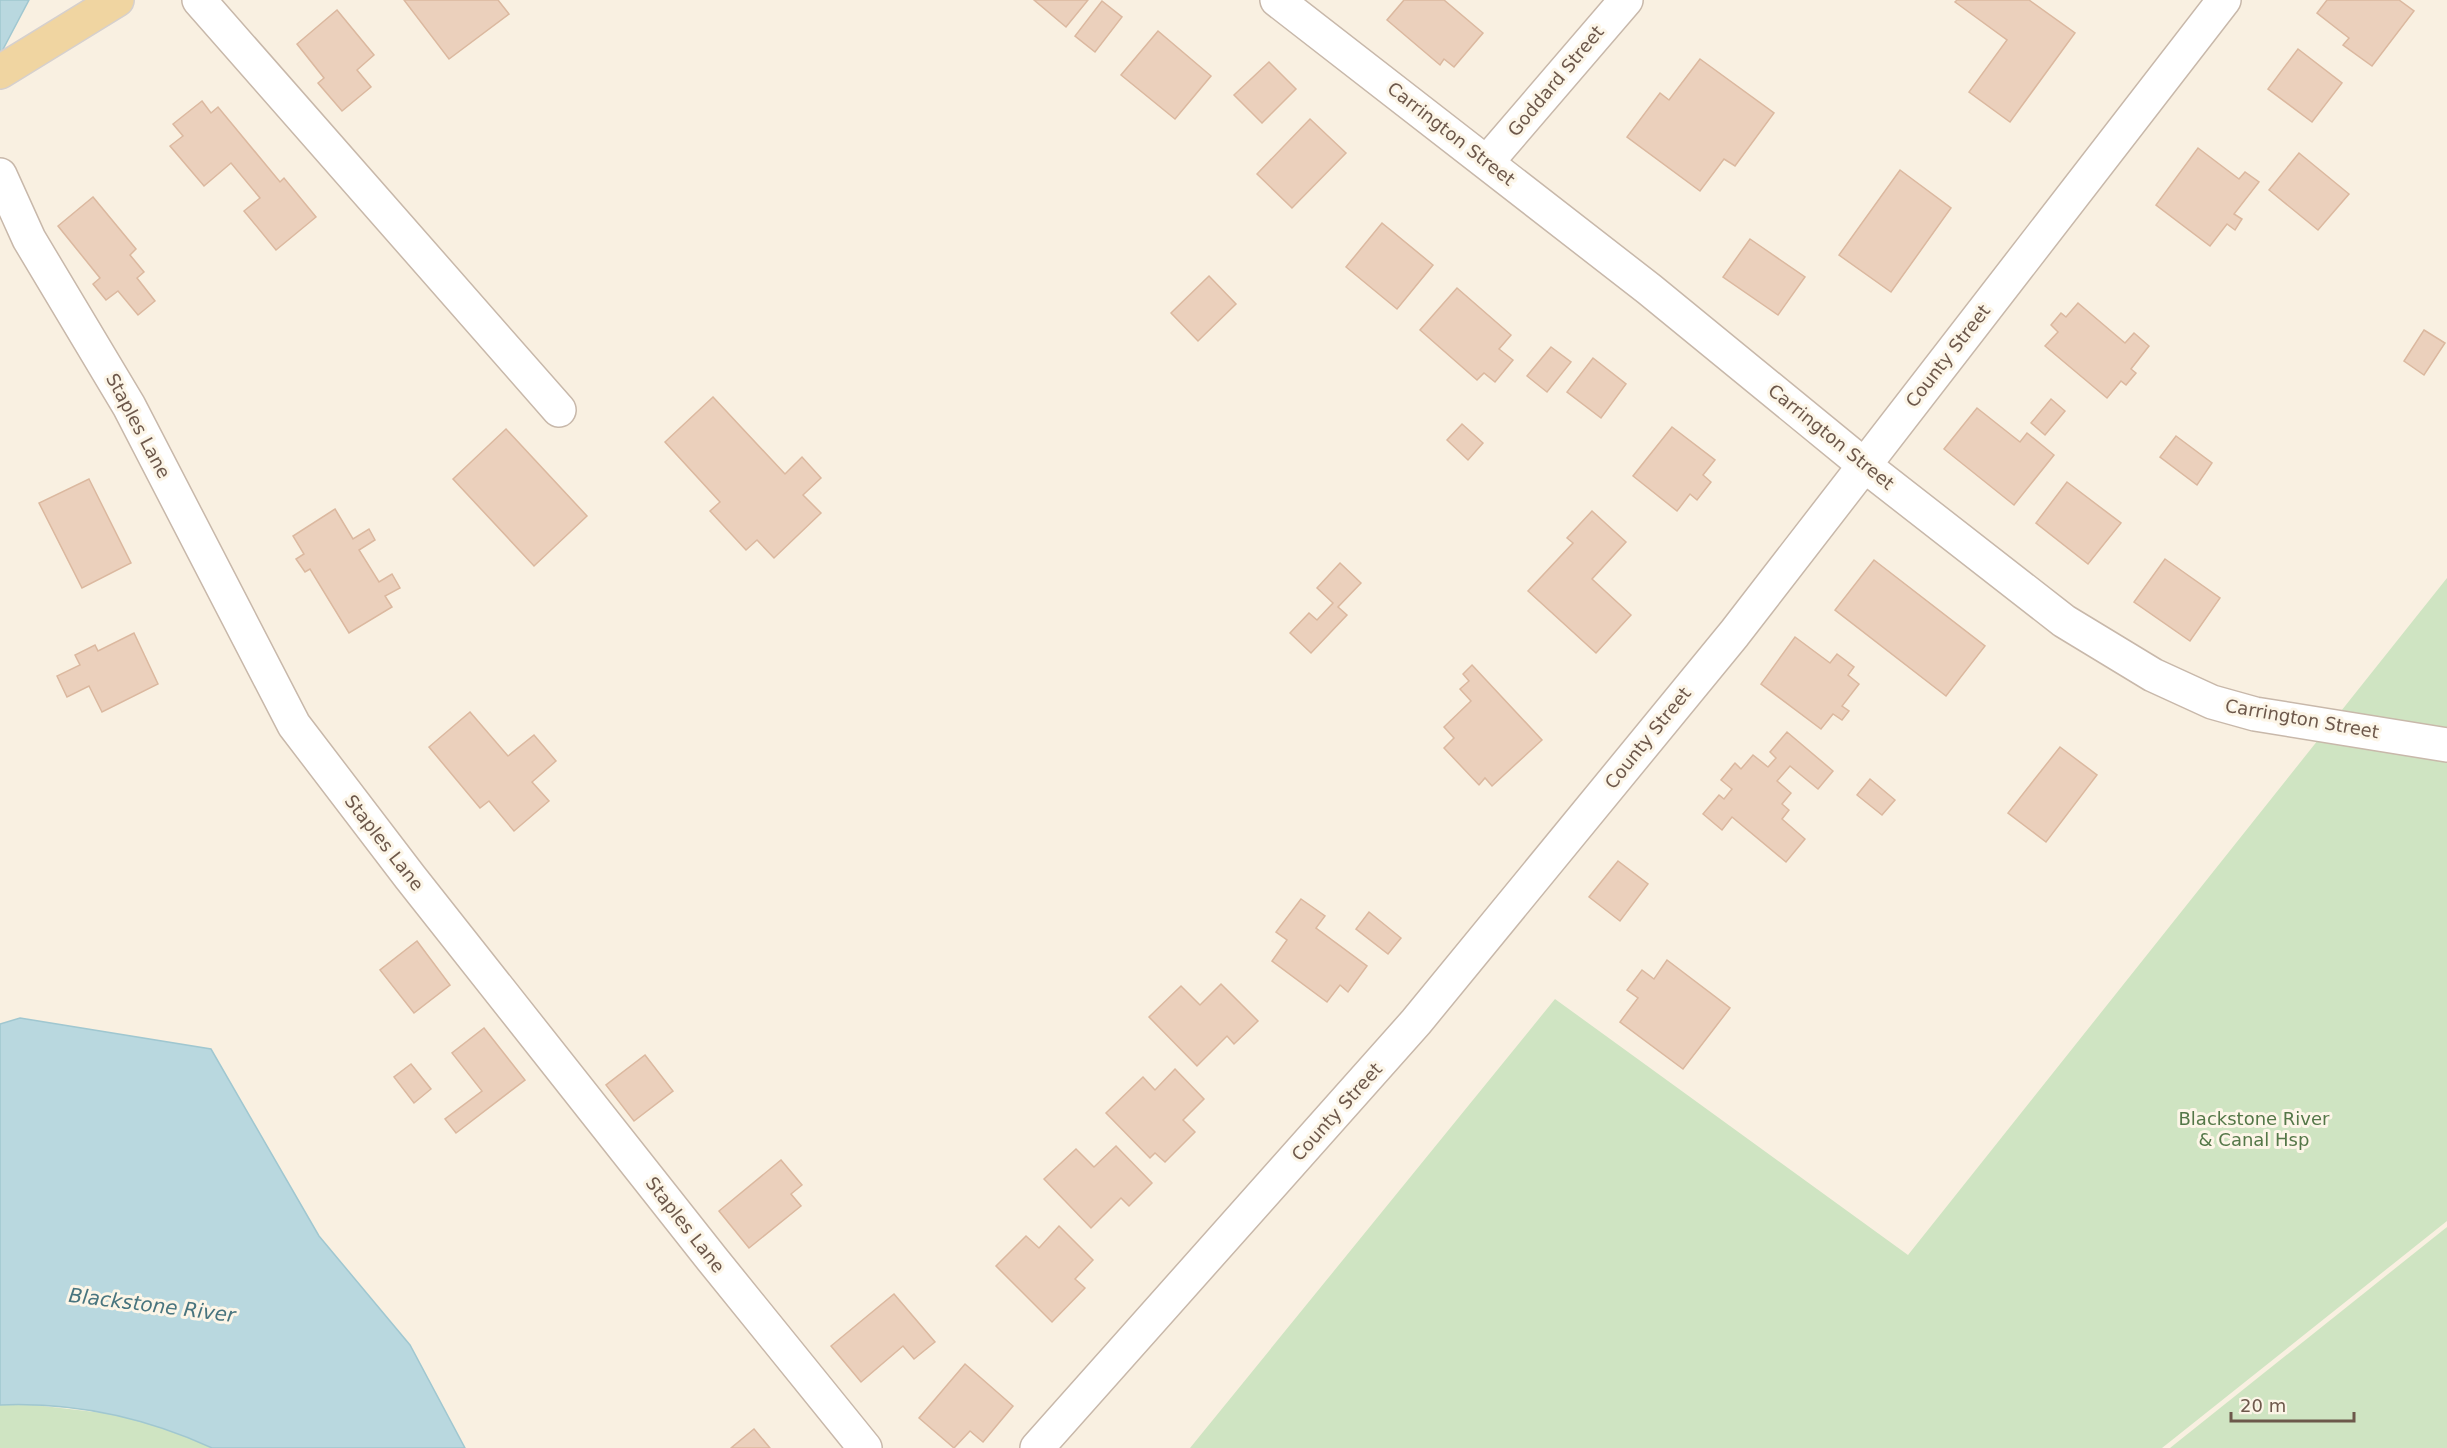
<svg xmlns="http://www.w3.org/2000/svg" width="2447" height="1448" viewBox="0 0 2447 1448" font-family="'DejaVu Sans',sans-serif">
<rect width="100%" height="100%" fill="#f9f0e1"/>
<g fill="#cfe4c2">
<path d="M2447,578V1221L2162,1448H1190L1555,999L1908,1255Z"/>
<path d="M2447,1227V1448H2170Z"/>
<path d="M26,1404L121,1415L184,1435L212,1448H0V1405Z"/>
</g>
<g fill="#b9d8df" stroke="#a0c7d0" stroke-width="1.5">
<path d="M0,0H29L0,55Z"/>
<path d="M20,1018L211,1049L319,1236L410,1345L465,1448H212C146,1418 73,1402 0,1405V1024Z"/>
</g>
<g fill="#ebd0bc" stroke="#dbb89f" stroke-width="1.5">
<path d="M404,0H498L509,14L449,59Z"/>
<path d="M1034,0H1088L1066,27Z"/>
<path d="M1404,0H1444L1483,33L1454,67L1444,59L1440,65L1387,20Z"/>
<path d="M1957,0H2029L2075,33L2010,122L1969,92L2007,40L1955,2Z"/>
<path d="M2327,0H2399L2414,11L2372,66L2343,45L2349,38L2317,13Z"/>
<path d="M1102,1L1122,17L1095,52L1075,36Z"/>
<path d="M337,10L374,55L357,70L371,87L342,111L318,83L324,78L297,44Z"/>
<path d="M1158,31L1211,76L1175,119L1121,75Z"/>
<path d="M2298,49L2342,83L2312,122L2268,89Z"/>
<path d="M1700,59L1774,113L1735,166L1724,159L1700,191L1627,137L1660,93L1669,100Z"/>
<path d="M1269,62L1296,89L1262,123L1234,95Z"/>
<path d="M202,101L211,113L218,107L280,182L284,178L316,217L276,250L244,211L260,198L231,163L204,186L170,146L183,136L173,124Z"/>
<path d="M1310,119L1346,153L1292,208L1257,174Z"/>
<path d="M2198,148L2239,179L2245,172L2259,182L2234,214L2242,219L2235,230L2227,224L2210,246L2156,205Z"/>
<path d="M2299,153L2349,194L2318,230L2269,190Z"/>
<path d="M1900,170L1951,208L1891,292L1839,255Z"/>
<path d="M93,197L136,249L130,255L144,272L137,278L155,301L138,315L118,291L106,300L93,284L100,278L58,226Z"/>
<path d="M1382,223L1433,265L1397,309L1346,267Z"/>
<path d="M1750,239L1805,277L1778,315L1723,277Z"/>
<path d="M1209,276L1236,304L1198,341L1171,313Z"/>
<path d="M1457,288L1511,335L1499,349L1513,360L1495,382L1484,373L1477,380L1420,330Z"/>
<path d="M2078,303L2125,343L2134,333L2149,346L2131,369L2136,373L2126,385L2121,381L2107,398L2045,346L2058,332L2051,325L2061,313L2066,317Z"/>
<path d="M2424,330L2445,343L2424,375L2404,361Z"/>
<path d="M1551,347L1571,362L1547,392L1527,376Z"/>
<path d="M1593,358L1626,384L1601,418L1567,392Z"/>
<path d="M713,397L785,474L802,457L821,478L803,495L821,513L774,558L757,540L746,550L710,511L720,502L665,442Z"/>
<path d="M2051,399L2065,411L2045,435L2031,423Z"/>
<path d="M1977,408L2020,442L2027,433L2054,455L2014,505L1944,449Z"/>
<path d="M1462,424L1483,443L1468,460L1447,440Z"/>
<path d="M1672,427L1715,460L1703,475L1711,482L1697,500L1690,494L1677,511L1633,476Z"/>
<path d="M506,429L587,516L534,566L453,479Z"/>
<path d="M2176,436L2212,463L2197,485L2160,457Z"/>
<path d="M89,479L131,563L82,588L39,503Z"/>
<path d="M2067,482L2121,523L2088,564L2036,523Z"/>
<path d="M335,509L353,539L369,529L375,540L359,550L379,582L392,574L400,588L385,596L392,607L349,633L310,569L305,572L296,559L304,554L293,536Z"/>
<path d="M1592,511L1626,542L1592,579L1631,615L1596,653L1528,591L1573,543L1567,538Z"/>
<path d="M2165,559L2220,598L2190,641L2134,602Z"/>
<path d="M1874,560L1985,646L1946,696L1835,610Z"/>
<path d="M1340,563L1361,583L1338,607L1347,615L1311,653L1290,633L1309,613L1317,620L1333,603L1317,588Z"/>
<path d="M134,633L158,684L102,712L89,686L67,697L57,676L80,665L75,655L95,645L98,651Z"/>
<path d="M1795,637L1830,663L1837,654L1854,667L1848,675L1859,684L1842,706L1849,711L1842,720L1833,714L1821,729L1761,684Z"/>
<path d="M1472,665L1542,740L1492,786L1485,778L1479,785L1444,748L1454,738L1444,727L1471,701L1460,689L1469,681L1463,674Z"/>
<path d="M470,712L508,756L534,735L556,761L532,782L549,801L514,831L489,801L480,808L429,747Z"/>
<path d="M1787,732L1833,771L1818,789L1790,766L1777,781L1791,793L1782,804L1789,810L1782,819L1805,839L1786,862L1732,817L1722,830L1703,814L1719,795L1724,799L1732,789L1721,780L1735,763L1741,769L1753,755L1768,767L1776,758L1770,752Z"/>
<path d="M2060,747L2097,775L2046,842L2008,813Z"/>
<path d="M1870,779L1895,800L1882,815L1857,795Z"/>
<path d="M1618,861L1648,884L1620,921L1589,897Z"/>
<path d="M1301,899L1325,916L1316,928L1367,966L1348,992L1340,985L1327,1002L1272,961L1287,940L1276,932Z"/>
<path d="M1369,912L1401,938L1388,954L1356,929Z"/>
<path d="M417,941L450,985L414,1013L380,970Z"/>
<path d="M1667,960L1730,1008L1683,1069L1620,1022L1638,998L1627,990L1642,970L1654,979Z"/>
<path d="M1221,984L1258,1021L1234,1044L1227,1036L1197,1066L1149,1017L1181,986L1200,1005Z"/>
<path d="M484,1028L525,1080L456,1133L445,1119L482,1091L452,1053Z"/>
<path d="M645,1055L673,1091L634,1121L606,1085Z"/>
<path d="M411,1064L431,1089L414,1103L394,1077Z"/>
<path d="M1175,1069L1204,1099L1183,1120L1195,1132L1165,1162L1155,1153L1150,1158L1106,1113L1143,1077L1155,1090Z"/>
<path d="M1116,1146L1152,1183L1129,1206L1121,1198L1091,1228L1044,1179L1076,1149L1094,1167Z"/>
<path d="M781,1160L802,1185L791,1194L801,1206L749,1248L719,1211Z"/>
<path d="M1059,1226L1093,1260L1075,1279L1085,1288L1052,1322L996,1266L1026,1236L1039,1248Z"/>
<path d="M894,1294L935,1342L914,1359L903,1346L861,1382L831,1346Z"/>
<path d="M965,1364L1013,1406L983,1442L970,1431L954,1448L919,1418Z"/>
<path d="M754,1429L770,1448H731Z"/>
</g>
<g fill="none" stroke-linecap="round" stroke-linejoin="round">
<defs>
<g id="minor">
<path d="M199,0L559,410"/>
<path d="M1277,0L1649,289L1864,465L2064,621L2153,675L2212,702L2255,714L2447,745"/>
<path d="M1487,162L1626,0"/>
<path d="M0,175L29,239L129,406L294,725L410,877L712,1259L865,1448"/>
<path d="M1037,1448L1416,1022L1734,634L2224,0"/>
</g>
<path id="major" d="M0,72L117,0"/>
</defs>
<use href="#minor" stroke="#c8b8aa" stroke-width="36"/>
<use href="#major" stroke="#d6d0cd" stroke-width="36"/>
<use href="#minor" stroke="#fff" stroke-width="33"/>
<use href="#major" stroke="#f0d5a1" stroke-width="33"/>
</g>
<g text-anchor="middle" stroke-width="6" stroke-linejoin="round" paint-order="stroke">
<g font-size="18" fill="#6d584b" stroke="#fcf5e7">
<text transform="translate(1556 81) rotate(-50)" y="6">Goddard Street</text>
<text transform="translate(1451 134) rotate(38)" y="6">Carrington Street</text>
<text transform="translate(1948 356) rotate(-52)" y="6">County Street</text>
<text transform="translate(138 426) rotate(62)" y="6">Staples Lane</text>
<text transform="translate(1831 437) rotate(39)" y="6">Carrington Street</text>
<text transform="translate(2302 719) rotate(10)" y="6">Carrington Street</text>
<text transform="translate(1648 738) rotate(-51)" y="6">County Street</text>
<text transform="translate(384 843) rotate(52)" y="6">Staples Lane</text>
<text transform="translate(1337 1112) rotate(-48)" y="6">County Street</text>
<text transform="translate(685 1225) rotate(52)" y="6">Staples Lane</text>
</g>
<g font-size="18" fill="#547748" stroke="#fcf5e7">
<text x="2254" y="1125">Blackstone River<tspan x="2254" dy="21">&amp; Canal Hsp</tspan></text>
</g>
<g font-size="20" font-style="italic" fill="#48747e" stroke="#fcf5e7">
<text transform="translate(152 1305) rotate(7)" y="7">Blackstone River</text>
</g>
</g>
<path d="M2231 1412v9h123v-9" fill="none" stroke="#6d584b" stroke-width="3"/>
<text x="2240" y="1412" font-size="18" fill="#6d584b" stroke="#fcf5e7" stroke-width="4.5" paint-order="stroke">20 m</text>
</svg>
